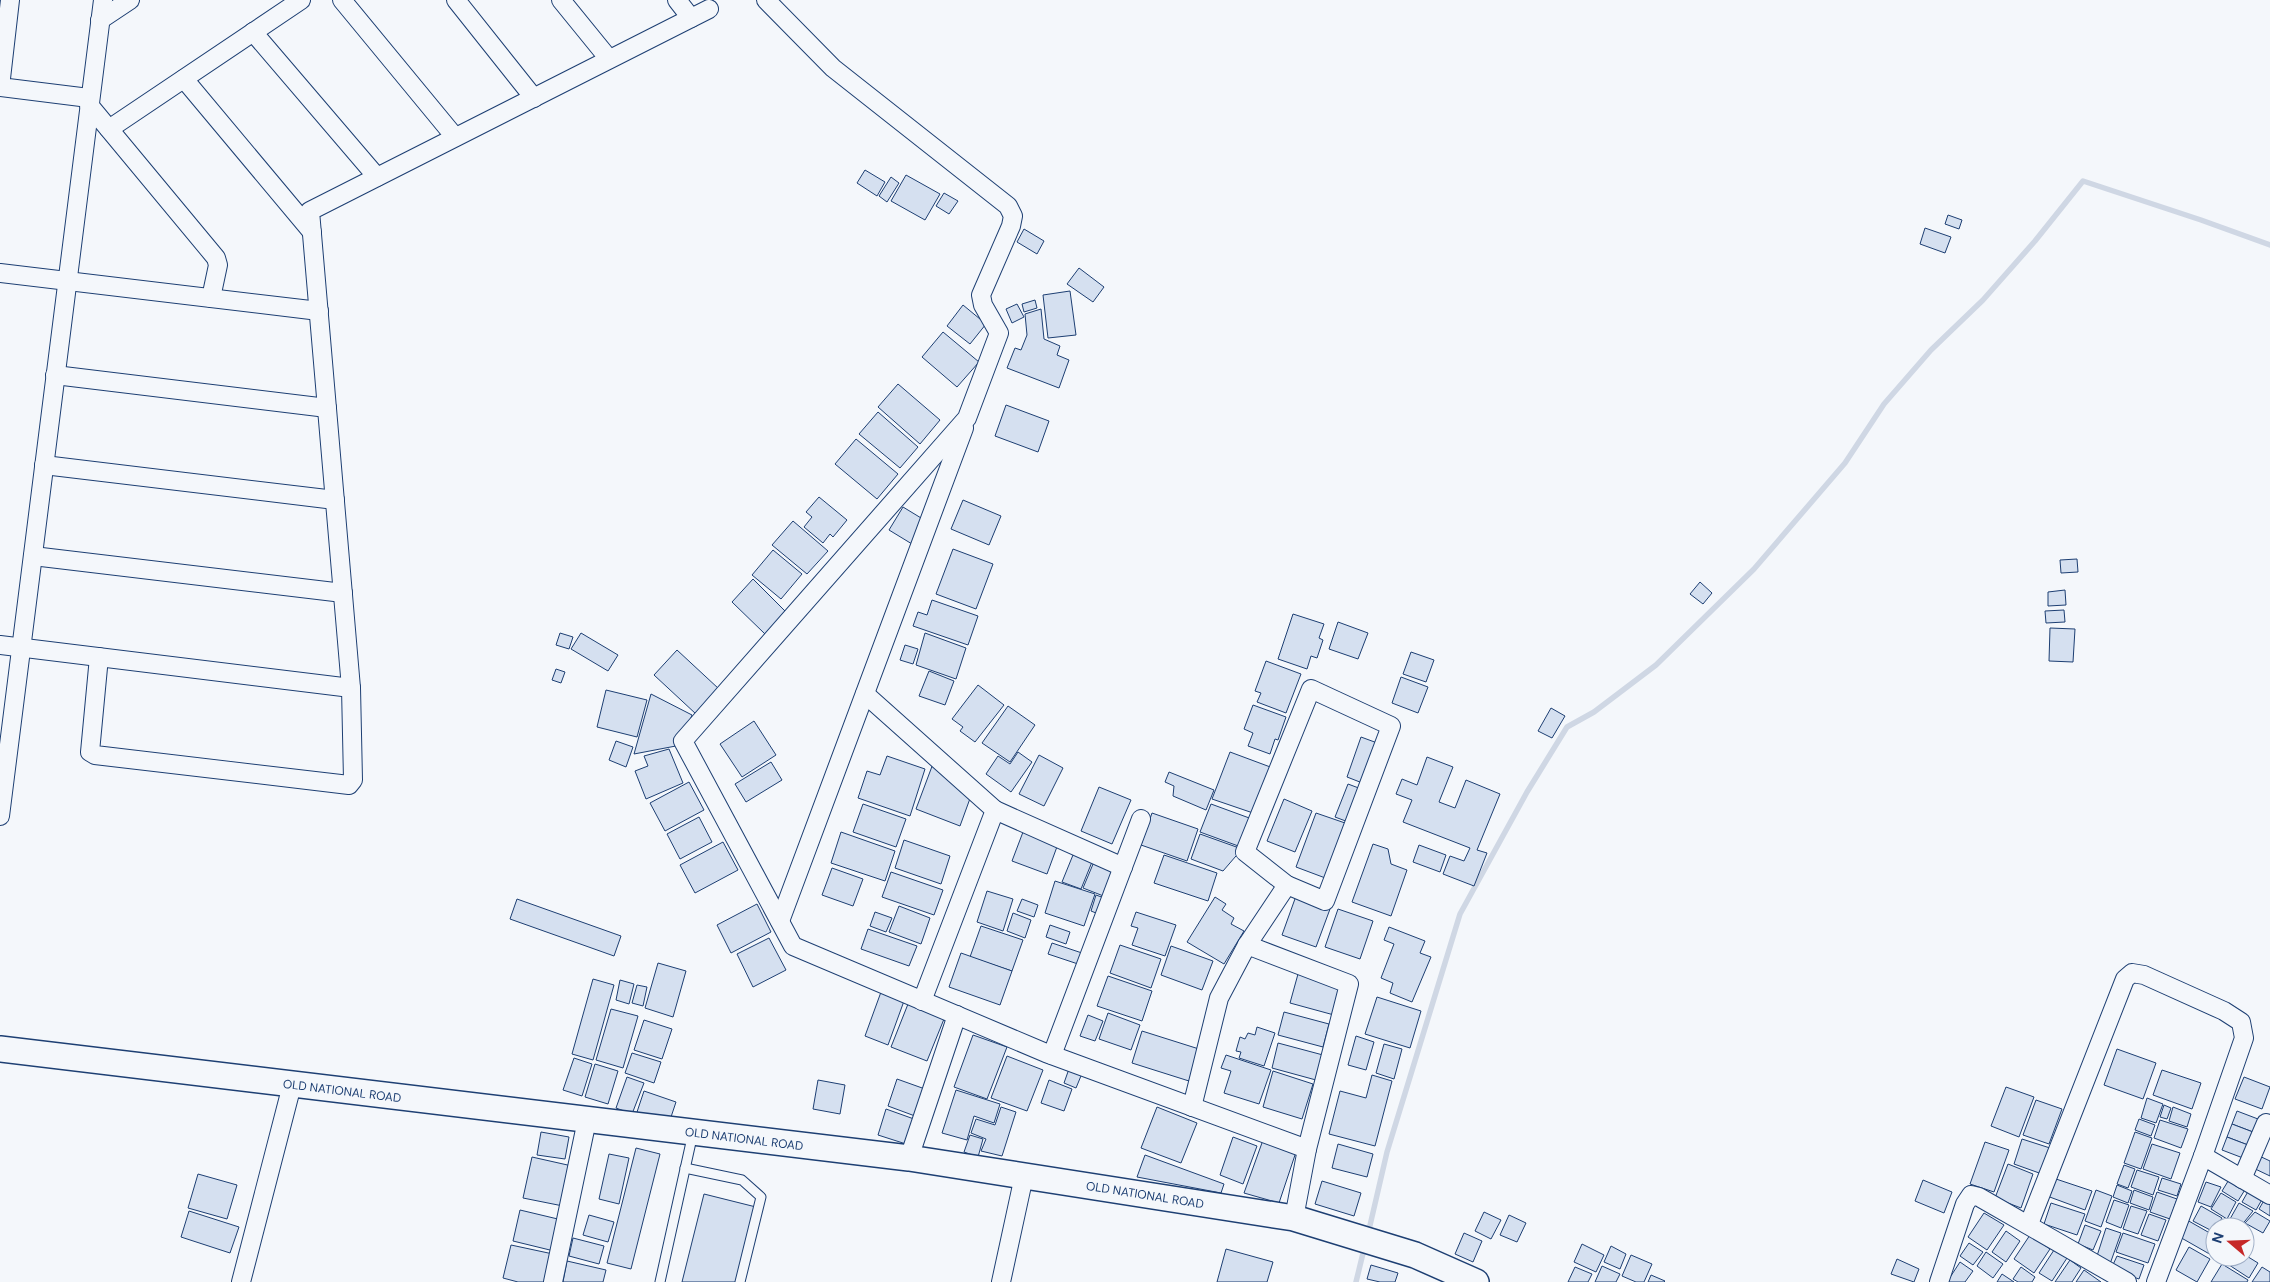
<svg xmlns="http://www.w3.org/2000/svg" width="2270" height="1282" viewBox="0 0 2270 1282" font-family="'DM Sans',sans-serif">
<rect width="100%" height="100%" fill="#f4f7fb"/>
<g fill="none" stroke-linecap="round" stroke-linejoin="round">
<g stroke="#cfd7e4" stroke-width="5.5">
<path d="M1368,1234L1387,1152L1460,914L1527,792L1567,727L1594,712L1656,665L1754,569L1845,463L1884,404L1931,350L1983,300L2035,241L2083,181L2201,220L2270,245"/>
<path d="M1356,1282L1365,1245"/>
</g>
</g>
<g fill="#d5e0f0" stroke="#1d3f73">
<path d="M865,170L885,182L877,196L857,183Z"/>
<path d="M906,175L940,194L925,220L891,201Z"/>
<path d="M891,177L899,183L887,202L879,196Z"/>
<path d="M944,193L958,201L949,214L936,206Z"/>
<path d="M1948,215L1962,220L1959,229L1945,224Z"/>
<path d="M1925,228L1951,237L1945,253L1920,244Z"/>
<path d="M1024,229L1044,241L1037,254L1017,242Z"/>
<path d="M1079,268L1104,287L1093,302L1067,284Z"/>
<path d="M1070,291L1076,335L1048,338L1043,295Z"/>
<path d="M1035,300L1037,308L1024,312L1022,304Z"/>
<path d="M1017,304L1024,317L1012,323L1006,309Z"/>
<path d="M963,305L986,324L970,344L947,326Z"/>
<path d="M1041,309L1044,339L1060,346L1057,355L1069,360L1059,388L1007,368L1015,348L1021,350L1027,335L1025,314Z"/>
<path d="M943,332L979,362L957,387L922,357Z"/>
<path d="M898,384L940,420L920,444L878,407Z"/>
<path d="M1006,405L1049,421L1038,452L995,436Z"/>
<path d="M878,412L918,447L900,468L859,434Z"/>
<path d="M856,439L898,474L877,499L835,464Z"/>
<path d="M819,497L847,520L833,537L830,534L823,543L804,527L812,517L806,512Z"/>
<path d="M963,500L1001,516L989,545L951,529Z"/>
<path d="M903,507L926,521L912,544L889,530Z"/>
<path d="M793,521L828,551L807,574L772,545Z"/>
<path d="M953,549L993,564L976,609L936,594Z"/>
<path d="M773,550L802,574L781,599L752,575Z"/>
<path d="M2077,559L2078,572L2061,573L2060,560Z"/>
<path d="M753,579L786,612L765,634L732,602Z"/>
<path d="M1700,582L1712,593L1703,604L1690,594Z"/>
<path d="M2065,590L2066,605L2048,606V592Z"/>
<path d="M932,600L978,616L968,645L913,626L918,612L927,615Z"/>
<path d="M2064,610L2065,622L2046,623L2045,611Z"/>
<path d="M1293,614L1324,624L1319,638L1323,640L1317,658L1311,656L1307,669L1278,659Z"/>
<path d="M1338,622L1368,633L1358,659L1329,649Z"/>
<path d="M2050,628L2075,629L2073,662L2049,661Z"/>
<path d="M560,633L573,637L569,649L556,645Z"/>
<path d="M581,633L618,655L608,671L571,649Z"/>
<path d="M925,633L966,648L956,679L916,665Z"/>
<path d="M905,645L918,649L913,664L900,660Z"/>
<path d="M677,650L719,689L696,714L654,675Z"/>
<path d="M1411,652L1434,660L1426,682L1403,674Z"/>
<path d="M1266,661L1301,674L1286,713L1257,702L1261,693L1255,691Z"/>
<path d="M556,669L565,672L561,683L552,680Z"/>
<path d="M929,671L954,681L945,705L919,696Z"/>
<path d="M1401,677L1428,687L1418,713L1392,703Z"/>
<path d="M978,685L1004,705L975,742L960,731L963,727L952,719Z"/>
<path d="M606,690L647,700L637,737L597,727Z"/>
<path d="M651,694L692,715L681,745L634,754Z"/>
<path d="M1253,705L1286,717L1278,740L1275,739L1270,754L1248,746L1253,733L1244,729Z"/>
<path d="M1008,706L1035,725L1010,762L982,743Z"/>
<path d="M1551,708L1565,716L1552,738L1538,731Z"/>
<path d="M754,721L776,755L742,777L720,744Z"/>
<path d="M1361,737L1380,744L1365,784L1347,777Z"/>
<path d="M616,741L633,747L626,767L609,760Z"/>
<path d="M669,749L683,783L646,799L635,771L648,766L644,756Z"/>
<path d="M1018,752L1032,762L1011,792L986,774L998,756L1010,764Z"/>
<path d="M1230,752L1273,768L1256,814L1212,799Z"/>
<path d="M1039,755L1063,768L1044,806L1019,794Z"/>
<path d="M887,756L925,769L910,816L858,798L867,771L880,775Z"/>
<path d="M1427,757L1453,767L1439,802L1455,808L1466,780L1500,794L1477,850L1487,853L1474,886L1443,874L1450,856L1464,861L1470,848L1403,822L1412,800L1396,794L1402,779L1417,785Z"/>
<path d="M934,761L972,793L960,826L916,809Z"/>
<path d="M771,762L782,780L746,802L735,784Z"/>
<path d="M1169,772L1214,790L1206,810L1173,796L1174,786L1165,782Z"/>
<path d="M689,782L704,810L665,831L650,803Z"/>
<path d="M1348,784L1364,790L1351,823L1335,817Z"/>
<path d="M1099,787L1131,800L1112,844L1081,831Z"/>
<path d="M1284,799L1312,811L1295,852L1267,841Z"/>
<path d="M863,804L906,819L896,847L853,832Z"/>
<path d="M1211,804L1252,819L1241,847L1200,832Z"/>
<path d="M1152,813L1198,829L1187,861L1141,845Z"/>
<path d="M1316,813L1348,824L1328,879L1296,867Z"/>
<path d="M699,817L712,842L680,859L667,834Z"/>
<path d="M841,832L895,851L885,881L831,863Z"/>
<path d="M1023,832L1058,844L1047,874L1012,861Z"/>
<path d="M1200,834L1242,849L1223,871L1191,859Z"/>
<path d="M904,840L950,856L941,884L895,868Z"/>
<path d="M723,842L738,870L695,893L680,865Z"/>
<path d="M1373,844L1388,849L1391,864L1407,870L1391,916L1352,902Z"/>
<path d="M1419,845L1446,855L1440,872L1413,862Z"/>
<path d="M1075,850L1094,857L1081,889L1062,882Z"/>
<path d="M1164,855L1217,873L1208,901L1154,883Z"/>
<path d="M1096,857L1119,867L1106,897L1083,888Z"/>
<path d="M832,868L863,879L853,906L822,895Z"/>
<path d="M891,872L943,890L934,915L882,897Z"/>
<path d="M1055,881L1095,894L1084,926L1045,913Z"/>
<path d="M987,891L1013,899L1003,931L977,922Z"/>
<path d="M1096,895L1107,899L1101,915L1091,911Z"/>
<path d="M1296,896L1330,909L1316,947L1282,935Z"/>
<path d="M1215,897L1226,904L1222,910L1234,918L1231,924L1244,931L1224,964L1187,942Z"/>
<path d="M517,899L621,936L614,956L510,919Z"/>
<path d="M1022,899L1038,905L1034,917L1017,911Z"/>
<path d="M757,904L771,932L731,953L717,925Z"/>
<path d="M899,906L930,918L921,944L889,932Z"/>
<path d="M1338,909L1373,921L1360,959L1325,947Z"/>
<path d="M875,912L892,918L886,932L870,926Z"/>
<path d="M1136,912L1176,925L1165,956L1132,945L1138,928L1131,926Z"/>
<path d="M1013,913L1031,920L1025,938L1007,931Z"/>
<path d="M1050,925L1070,932L1066,944L1046,937Z"/>
<path d="M981,926L1023,940L1012,971L970,957Z"/>
<path d="M1389,927L1425,941L1420,953L1431,957L1412,1002L1390,993L1393,983L1381,978L1394,944L1384,940Z"/>
<path d="M868,929L917,946L909,966L861,949Z"/>
<path d="M769,938L786,970L753,987L737,954Z"/>
<path d="M1052,943L1085,954L1081,965L1048,954Z"/>
<path d="M1120,945L1161,959L1151,988L1110,973Z"/>
<path d="M1171,946L1213,961L1202,990L1161,975Z"/>
<path d="M961,953L1012,971L1000,1005L949,987Z"/>
<path d="M658,963L686,971L673,1017L645,1008Z"/>
<path d="M1298,974L1342,986L1334,1015L1290,1003Z"/>
<path d="M1108,976L1152,991L1142,1021L1097,1006Z"/>
<path d="M593,979L614,985L593,1060L572,1054Z"/>
<path d="M620,980L634,984L629,1004L616,1000Z"/>
<path d="M637,985L647,987L643,1006L632,1003Z"/>
<path d="M881,992L904,1001L888,1045L865,1036Z"/>
<path d="M1377,997L1421,1011L1410,1048L1365,1034Z"/>
<path d="M908,1004L944,1019L927,1061L891,1047Z"/>
<path d="M611,1009L638,1016L623,1068L596,1060Z"/>
<path d="M1284,1012L1329,1024L1323,1047L1278,1035Z"/>
<path d="M1108,1013L1140,1025L1131,1050L1099,1039Z"/>
<path d="M1088,1015L1103,1021L1095,1041L1080,1036Z"/>
<path d="M644,1020L672,1029L662,1059L634,1050Z"/>
<path d="M1257,1027L1275,1033L1264,1066L1239,1058L1241,1052L1236,1051L1240,1037L1245,1039L1248,1033L1255,1035Z"/>
<path d="M1142,1031L1199,1049L1189,1081L1132,1063Z"/>
<path d="M973,1035L1007,1047L987,1099L954,1087Z"/>
<path d="M1356,1036L1374,1042L1366,1070L1348,1065Z"/>
<path d="M1278,1043L1323,1055L1316,1080L1272,1068Z"/>
<path d="M1384,1044L1402,1049L1394,1079L1376,1073Z"/>
<path d="M2117,1049L2156,1063L2143,1099L2104,1085Z"/>
<path d="M632,1053L661,1062L654,1083L625,1073Z"/>
<path d="M1226,1055L1271,1070L1259,1104L1224,1093L1231,1071L1221,1068Z"/>
<path d="M1007,1056L1043,1070L1027,1111L991,1098Z"/>
<path d="M574,1058L592,1064L582,1096L563,1090Z"/>
<path d="M595,1064L618,1071L608,1104L585,1097Z"/>
<path d="M1070,1066L1083,1071L1076,1088L1064,1083Z"/>
<path d="M2162,1070L2201,1083L2192,1109L2153,1095Z"/>
<path d="M1273,1071L1313,1084L1302,1119L1263,1107Z"/>
<path d="M1372,1075L1392,1081L1375,1146L1329,1134L1340,1091L1366,1098Z"/>
<path d="M627,1077L644,1083L632,1114L616,1108Z"/>
<path d="M2244,1077L2270,1087L2262,1109L2235,1099Z"/>
<path d="M897,1079L925,1089L915,1116L888,1106Z"/>
<path d="M818,1080L845,1085L840,1114L813,1109Z"/>
<path d="M1049,1080L1072,1089L1064,1111L1041,1103Z"/>
<path d="M2006,1087L2034,1097L2019,1137L1991,1126Z"/>
<path d="M956,1090L1000,1104L994,1123L974,1116L967,1140L942,1133Z"/>
<path d="M644,1091L676,1102L669,1123L637,1112Z"/>
<path d="M2147,1098L2163,1104L2156,1123L2141,1118Z"/>
<path d="M2036,1100L2062,1109L2049,1144L2023,1135Z"/>
<path d="M2164,1105L2171,1108L2167,1119L2160,1117Z"/>
<path d="M1001,1107L1016,1112L1002,1156L981,1151L986,1139L971,1133L976,1119L995,1125Z"/>
<path d="M1157,1107L1197,1123L1181,1163L1141,1148Z"/>
<path d="M2173,1107L2191,1114L2187,1127L2169,1121Z"/>
<path d="M886,1109L914,1119L906,1144L878,1135Z"/>
<path d="M2237,1111L2258,1119L2253,1132L2232,1124Z"/>
<path d="M2139,1119L2155,1125L2151,1136L2135,1130Z"/>
<path d="M2160,1120L2188,1129L2181,1148L2154,1138Z"/>
<path d="M2232,1124L2253,1132L2248,1145L2227,1137Z"/>
<path d="M541,1132L569,1137L565,1159L537,1155Z"/>
<path d="M2135,1132L2152,1138L2141,1169L2124,1163Z"/>
<path d="M970,1135L983,1139L978,1157L964,1152Z"/>
<path d="M1233,1137L1257,1146L1243,1184L1220,1175Z"/>
<path d="M2227,1137L2248,1145L2243,1158L2222,1150Z"/>
<path d="M2022,1139L2050,1148L2042,1174L2014,1164Z"/>
<path d="M1263,1140L1296,1152L1279,1203L1244,1193Z"/>
<path d="M1985,1142L2009,1150L1994,1192L1970,1184Z"/>
<path d="M1338,1144L1373,1154L1367,1177L1332,1168Z"/>
<path d="M2152,1144L2180,1153L2171,1179L2143,1169Z"/>
<path d="M636,1148L660,1154L631,1269L607,1263Z"/>
<path d="M609,1154L629,1158L619,1204L599,1199Z"/>
<path d="M2255,1154L2270,1161V1176L2249,1166Z"/>
<path d="M1145,1155L1224,1184L1221,1193L1137,1177Z"/>
<path d="M532,1157L572,1166L563,1206L523,1198Z"/>
<path d="M2008,1164L2033,1174L2021,1208L1995,1198Z"/>
<path d="M2124,1165L2135,1169L2128,1188L2117,1184Z"/>
<path d="M2137,1170L2159,1177L2153,1195L2131,1187Z"/>
<path d="M198,1174L237,1185L227,1219L188,1208Z"/>
<path d="M2053,1178L2092,1191L2085,1210L2047,1196Z"/>
<path d="M2162,1178L2181,1184L2177,1196L2158,1190Z"/>
<path d="M2230,1178L2246,1188L2238,1201L2222,1191Z"/>
<path d="M1923,1180L1952,1192L1944,1213L1915,1201Z"/>
<path d="M1322,1181L1361,1193L1354,1216L1315,1204Z"/>
<path d="M2206,1182L2221,1187L2211,1207L2198,1202Z"/>
<path d="M2117,1185L2132,1191L2128,1203L2113,1197Z"/>
<path d="M2250,1188L2264,1196L2256,1210L2242,1202Z"/>
<path d="M2096,1190L2112,1196L2101,1227L2085,1221Z"/>
<path d="M2134,1190L2153,1197L2149,1210L2130,1203Z"/>
<path d="M2157,1192L2177,1199L2170,1219L2150,1212Z"/>
<path d="M2221,1193L2236,1202L2227,1219L2211,1209Z"/>
<path d="M704,1194L756,1207L737,1282H682Z"/>
<path d="M2266,1197L2270,1199V1216L2259,1209Z"/>
<path d="M2114,1200L2129,1205L2121,1228L2106,1222Z"/>
<path d="M2051,1203L2085,1214L2077,1235L2044,1224Z"/>
<path d="M2239,1203L2253,1211L2241,1226L2230,1219Z"/>
<path d="M2131,1206L2147,1211L2138,1234L2123,1229Z"/>
<path d="M2201,1206L2222,1218L2217,1227H2215L2214,1232L2193,1221Z"/>
<path d="M520,1210L562,1220L554,1251L513,1241Z"/>
<path d="M189,1211L239,1227L230,1253L181,1237Z"/>
<path d="M1484,1212L1501,1220L1491,1239L1475,1231Z"/>
<path d="M2255,1212L2270,1221L2263,1233L2245,1223Z"/>
<path d="M1984,1213L2004,1225L1987,1250L1968,1237Z"/>
<path d="M2149,1214L2166,1220L2158,1241L2141,1235Z"/>
<path d="M589,1215L614,1222L608,1242L583,1235Z"/>
<path d="M1509,1215L1526,1223L1517,1242L1500,1235Z"/>
<path d="M2187,1220L2215,1236V1257H2222L2220,1260L2178,1236Z"/>
<path d="M2085,1225L2101,1231L2093,1250L2078,1244Z"/>
<path d="M2106,1228L2121,1233L2110,1264L2096,1259Z"/>
<path d="M2006,1231L2020,1241L2006,1262L1992,1252Z"/>
<path d="M1464,1233L1482,1241L1473,1262L1455,1254Z"/>
<path d="M2123,1233L2155,1244L2148,1263L2116,1252Z"/>
<path d="M2030,1235L2050,1249L2034,1273L2014,1259Z"/>
<path d="M573,1238L604,1246L599,1264L569,1256Z"/>
<path d="M1969,1243L1983,1252L1973,1265L1960,1256Z"/>
<path d="M1582,1244L1604,1255L1596,1272L1574,1262Z"/>
<path d="M511,1245L553,1254L547,1282H518L503,1278Z"/>
<path d="M1611,1246L1626,1254L1620,1269L1604,1262Z"/>
<path d="M2189,1247L2210,1259L2197,1282L2176,1270Z"/>
<path d="M1226,1249L1273,1262L1267,1282H1217Z"/>
<path d="M2054,1250L2067,1258L2052,1281L2039,1273Z"/>
<path d="M1986,1252L2003,1264L1993,1278L1977,1266Z"/>
<path d="M1631,1255L1652,1264L1644,1282H1636L1622,1276Z"/>
<path d="M2245,1255L2258,1263L2249,1278L2223,1261L2226,1257H2245Z"/>
<path d="M2117,1256L2144,1265L2139,1279L2111,1269Z"/>
<path d="M1897,1259L1919,1269L1914,1282L1891,1274Z"/>
<path d="M2070,1260L2081,1268L2072,1282H2055Z"/>
<path d="M567,1261L606,1270L603,1282H563Z"/>
<path d="M1960,1262L1973,1271L1965,1282H1947Z"/>
<path d="M2222,1264L2248,1280L2247,1282H2211Z"/>
<path d="M1371,1265L1398,1273L1395,1282H1380L1367,1279Z"/>
<path d="M1602,1266L1620,1274L1616,1282H1595Z"/>
<path d="M1575,1267L1592,1274L1588,1282H1568Z"/>
<path d="M2021,1267L2035,1277L2032,1282H2018L2013,1279Z"/>
<path d="M2262,1267L2270,1272V1282H2252Z"/>
<path d="M2084,1270L2101,1282H2076Z"/>
<path d="M2002,1274L2014,1282H1997Z"/>
<path d="M1651,1275L1665,1281L1664,1282H1648Z"/>
</g>
<g fill="none" stroke-linecap="round" stroke-linejoin="round">
<defs>
<g id="service">
<path d="M685,1168L742,1180L761,1197L740,1282"/>
<path d="M660,1282L693,1133"/>
</g>
<g id="minor">
<path d="M10,0L0,87L89,98"/>
<path d="M342,0L455,137"/>
<path d="M456,0L534,98"/>
<path d="M561,0L609,59"/>
<path d="M677,0L691,18"/>
<path d="M766,0L833,68L1008,206L1013,216L1011,226L981,295L983,305L999,333L967,418L683,741L793,946L1046,1053L1307,1149"/>
<path d="M100,20L130,0"/>
<path d="M253,32L377,177"/>
<path d="M184,79L312,232"/>
<path d="M89,105L216,258L218,265L211,298"/>
<path d="M109,129L301,0"/>
<path d="M0,273L319,311"/>
<path d="M55,375L327,408"/>
<path d="M44,465L335,500"/>
<path d="M33,556L343,593"/>
<path d="M0,645L351,688"/>
<path d="M99,657L90,752L95,755L349,785L353,780L351,688L310,211L709,9"/>
<path d="M1311,689L1391,726L1325,901L1287,885L1245,852Z"/>
<path d="M865,694L995,810L922,1001"/>
<path d="M995,810L1123,867"/>
<path d="M0,816L103,0"/>
<path d="M780,921L964,428"/>
<path d="M1247,945L1349,984L1307,1149L1294,1218"/>
<path d="M1052,1055L1141,819"/>
<path d="M1192,1107L1219,998L1247,945L1287,885"/>
<path d="M909,1158L957,1015"/>
<path d="M2242,1179L2266,1123"/>
<path d="M2029,1224L2125,979L2132,973L2144,975L2224,1011L2241,1022L2244,1038L2203,1156"/>
<path d="M241,1282L292,1085"/>
<path d="M553,1282L587,1120"/>
<path d="M1001,1282L1024,1176"/>
<path d="M1939,1282L1965,1204L1971,1195L1979,1197L2127,1282"/>
<path d="M2156,1282L2203,1156L2270,1195"/>
</g>
<path id="secondary" d="M0,1049L909,1158L1294,1218L1415,1255L1476,1282"/>
</defs>
<use href="#service" stroke="#1d3f73" stroke-width="11"/>
<use href="#minor" stroke="#1d3f73" stroke-width="20"/>
<use href="#secondary" stroke="#1d3f73" stroke-width="28"/>
<use href="#service" stroke="#f4f7fb" stroke-width="9"/>
<use href="#minor" stroke="#f4f7fb" stroke-width="18"/>
<use href="#secondary" stroke="#f4f7fb" stroke-width="25"/>
</g>
<g text-anchor="middle" stroke-width="4" stroke-linejoin="round" paint-order="stroke">
<g font-size="12" fill="#1d3f73" stroke="#f4f7fb">
<text transform="translate(342 1091) rotate(7)" y="4">OLD NATIONAL ROAD</text>
<text transform="translate(744 1139) rotate(7)" y="4">OLD NATIONAL ROAD</text>
<text transform="translate(1145 1195) rotate(9)" y="4">OLD NATIONAL ROAD</text>
</g>
</g>
<g transform="translate(2230 1242) rotate(289)"><circle r="24" fill="#f4f7fb" stroke="#9eadc5"/>
<path d="M0-4L9 19L0 12L-9 19Z" fill="#c62828"/>
<text y="-8" font-size="14" font-weight="bold" text-anchor="middle" fill="#1d3f73">N</text>
</g>
</svg>
